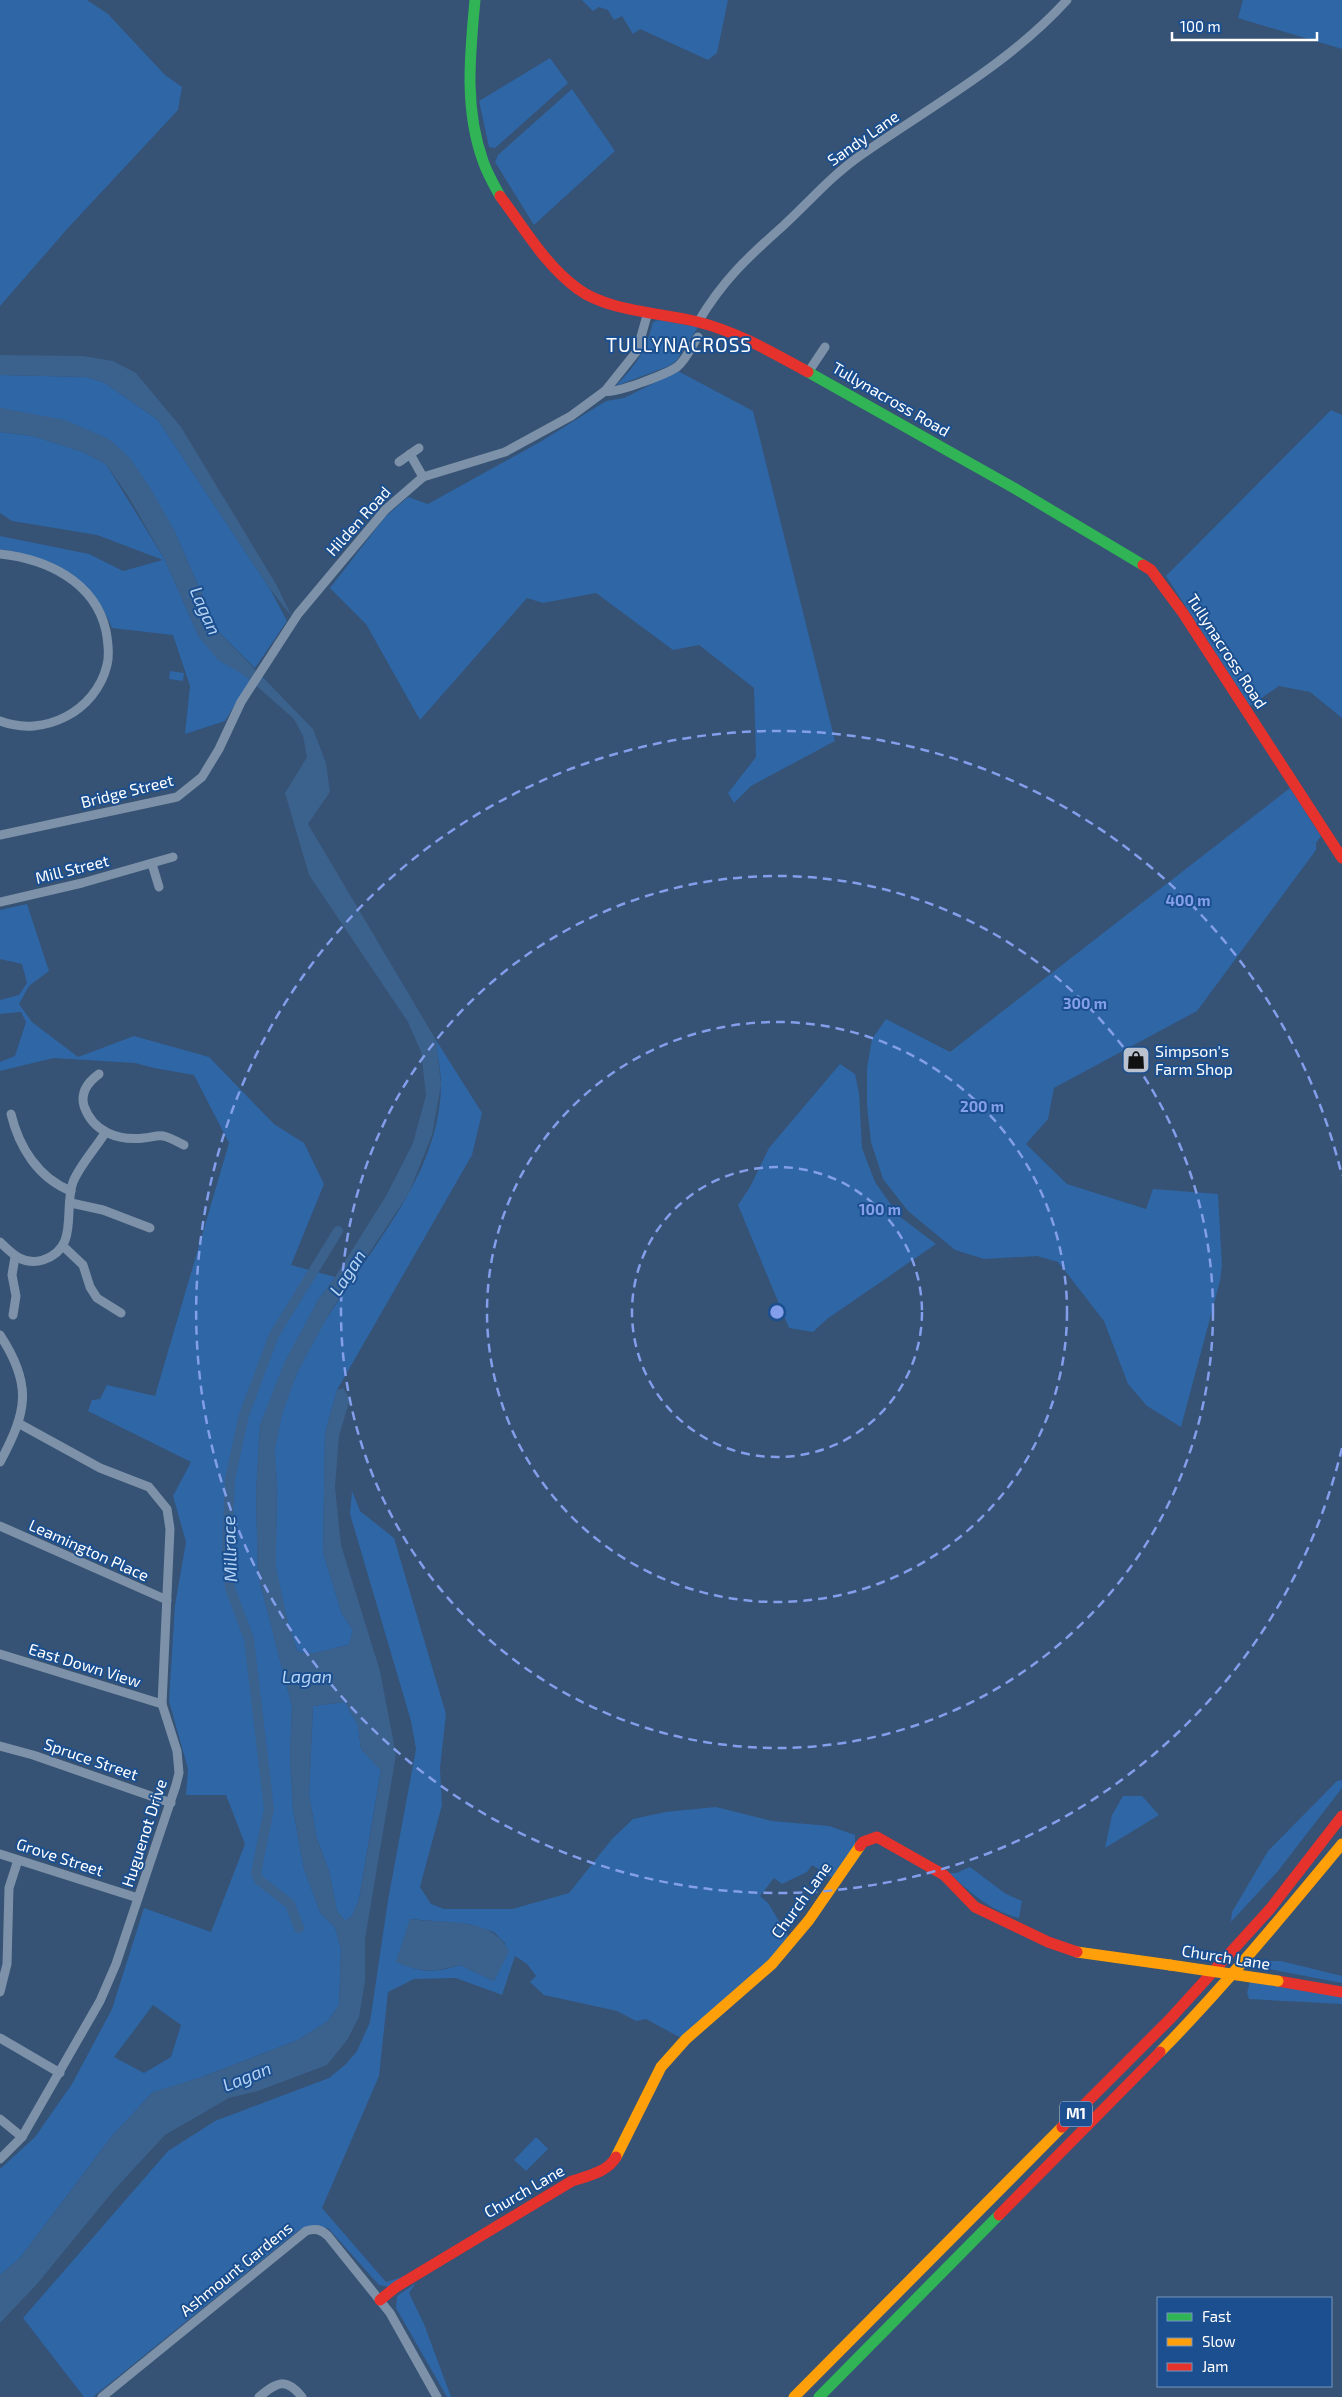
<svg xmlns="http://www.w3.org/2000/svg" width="1342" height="2397" viewBox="0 0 1342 2397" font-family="'Exo 2',sans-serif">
<rect width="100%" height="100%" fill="#365274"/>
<g fill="#2f66a5" fill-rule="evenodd">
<path d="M0,0H87L108,14L165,75L182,87L178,110L68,228L0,306Z"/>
<path d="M582,0H728L717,53L708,60L640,29L633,34L622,16L614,20L608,10L599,7L593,11Z"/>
<path d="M1243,0H1342V49L1238,18Z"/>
<path d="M550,58L568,83L495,148L489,147L479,101Z"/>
<path d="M572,89L615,151L534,225L495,162L498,155Z"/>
<path d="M659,320L698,327L677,360L669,366L616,386C637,363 645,353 653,322Z"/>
<path d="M678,371L753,411L835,741L751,786L734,803L728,793L756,757L754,688L699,645L673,650L596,593L543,603L527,598L420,720L366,624L330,588L385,517L408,497L428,504L540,442L606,401L624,398Z"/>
<path d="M0,375L87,377L105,383L158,420L270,589L287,621L255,668L218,631L174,530L65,421L0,408Z"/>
<path d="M1331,410L1342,415V718L1310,692L1279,686L1250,706L1166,576Z"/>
<path d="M0,432L33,436L83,452L106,464L165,560L199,637L250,680L225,721L185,734L190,686L173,635L112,628C94,580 49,556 0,549V536L89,554L123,571L163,560L97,535L12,521L0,513Z"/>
<path d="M170,671L184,673L183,681L169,679Z"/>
<path d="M1290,788L1321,836L1316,843V850L1197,1011L1054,1088L1048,1119L1026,1144L1067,1184L1146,1209L1153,1189L1218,1194L1222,1265L1220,1281L1181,1427L1147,1406L1128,1384L1104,1321L1058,1262L1037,1256L984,1259L955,1250L908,1211L883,1179L871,1142L867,1106V1068L872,1039L886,1019L950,1052Z"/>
<path d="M27,904L49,971L29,986L19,1004L32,1022L78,1057L134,1036L209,1057L274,1124L304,1143L324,1184L291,1265L335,1277L318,1300L260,1425L256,1493L258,1575L292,1706L290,1756L293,1809L304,1869L321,1914L335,1927L341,1949L339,2005L328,2021L298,2040L202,2077L152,2093L112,2136L20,2258L0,2275V2169L35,2137L72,2084L112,2009L144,1908L211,1932L245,1844L226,1795H186L188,1769L169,1701L175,1605L186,1542L173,1496L191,1462L88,1411L92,1400L100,1399L107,1385L155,1396L229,1143L194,1075L154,1068L135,1063L54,1058L0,1071V1062L15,1056L26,1022L21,1012L0,1014V1000L19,995L27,983L22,964L0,959V910ZM153,2005L181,2025L171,2057L144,2073L114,2057Z"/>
<path d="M436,1040L482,1113L472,1155L337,1390L325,1433L323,1552L342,1614L353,1630L349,1645C332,1647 314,1658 297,1651C289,1624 278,1595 276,1567C275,1543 277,1518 277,1495C278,1480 274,1464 275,1449C277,1424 287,1396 297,1373C337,1279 440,1193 441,1085C441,1070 437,1055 436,1040Z"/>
<path d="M840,1064L855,1074L859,1093L862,1148L875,1182L899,1216L936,1244L827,1319L813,1332L789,1328L738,1205L750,1187L769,1148Z"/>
<path d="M352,1491L360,1511L394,1538L446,1714L440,1768L442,1805L420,1887L431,1904L444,1909H512L569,1893L612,1839L633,1819L665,1812L716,1807L772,1821L829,1826L855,1835V1847L833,1878L812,1865L807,1872L782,1884L774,1878L760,1896L768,1903L788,1936L782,1947L709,2016L681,2038L646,2019L636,2021L617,2011L544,1995L530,1982L536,1976L527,1964L515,1956L502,1995L456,1978L414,1979L388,1992L379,2076L322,2208L386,2282L405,2276L389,2287L379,2285L328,2228L314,2227L299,2230L93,2397H84L23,2318L168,2151L215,2121L329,2078L346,2064L357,2051L370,2022L388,1900L416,1749L411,1721L350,1514ZM410,1919L469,1924L494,1932L505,1943L494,1981L460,1965C434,1973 422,1973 397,1962Z"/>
<path d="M345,1702L358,1725L361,1749L381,1770L359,1899L352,1916L345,1921L337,1911L329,1871L317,1839L309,1795L313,1706Z"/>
<path d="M1342,1780V1788L1278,1871L1231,1922L1232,1912L1268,1851L1337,1781Z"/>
<path d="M1123,1796H1142L1159,1815L1105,1848L1112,1815Z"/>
<path d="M970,1867L1006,1894L1022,1901L1019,1918C990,1911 970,1892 949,1873H956Z"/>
<path d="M1270,1961H1281L1342,1976V1983L1264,1968Z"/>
<path d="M1250,1981L1342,1996V2004L1249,1999L1247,1993Z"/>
<path d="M536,2137L548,2149L526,2171L514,2160Z"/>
<path d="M416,2283L409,2293L424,2324L451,2397H447L396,2308L397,2296Z"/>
</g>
<g fill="#3b618d" fill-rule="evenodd">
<path d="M0,355L83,356L113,361L136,373L181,427L276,584L292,617L270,589L158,420L105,383L87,377L0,375Z"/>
<path d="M0,408L65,420L109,439L130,458L151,489L174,530L218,631L313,729L326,763L330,792L308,824L436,1040L441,1085L432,1135L409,1193L330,1312L297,1373L282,1415L275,1450L277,1486L276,1567L287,1618L297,1651C314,1658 332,1647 349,1645L353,1630L342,1614L323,1552L325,1433L337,1390L343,1388L350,1399L339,1436L335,1487L341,1545L380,1671L396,1755L365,1939V1981L359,2017L347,2040L327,2065L258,2091L229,2098L165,2135L115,2189L37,2284L0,2323V2275L20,2258L112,2136L153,2092L202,2077L298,2040L328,2021L339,2005L341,1949L335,1927L321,1914L304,1869L293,1809L290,1756L292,1706L258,1575L256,1493L260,1425L284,1363L318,1300L335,1277L386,1196L413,1143L426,1095L421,1052L408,1022L309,875L285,793L307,757L303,736L294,719L244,675L218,660L199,637L165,560L128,496L106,464L83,452L33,436L0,432ZM345,1702L358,1725L361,1749L381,1771L359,1899L352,1916L345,1921L337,1911L329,1871L317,1839L309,1795L313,1706Z"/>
<path d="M410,1919C443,1924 492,1916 509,1951L494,1981L460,1965C434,1972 422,1973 396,1962Z"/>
</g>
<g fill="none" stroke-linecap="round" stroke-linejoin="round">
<path stroke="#3b618d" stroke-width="10" d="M299,1928L290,1904L259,1880L256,1873L269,1809L249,1639L230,1588L227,1549L230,1479L244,1415L274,1335L338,1231"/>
<g stroke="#7d92a8" stroke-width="9">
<path d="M698,322C724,279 746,259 783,226C809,202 831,176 861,155C931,106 1009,64 1067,0"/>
<path d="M809,371L825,347"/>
<path d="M605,391C613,395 670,373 678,366C686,360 692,345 698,337"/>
<path d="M410,454L423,477"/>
<path d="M399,462L419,448"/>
<path d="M0,554C46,559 95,581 106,631C108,642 110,654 107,665C96,711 44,738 0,721"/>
<path d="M0,835L177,797L202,777L219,749L241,702L298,614L385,510L423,477L505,452L571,416L605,391L637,351L648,312"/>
<path d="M152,864L159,887"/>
<path d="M0,902L82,883L173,857"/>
<path d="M99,1074C88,1082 80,1092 84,1106C93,1132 118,1141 144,1138C150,1138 156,1135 163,1136C170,1137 177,1142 184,1145"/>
<path d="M11,1114C19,1147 38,1178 71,1191"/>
<path d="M71,1203L103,1210L150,1228"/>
<path d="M0,1242C12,1254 24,1266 43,1260C80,1248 63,1209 73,1182C80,1165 95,1149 105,1133"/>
<path d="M63,1246L83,1265L90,1287L97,1298L121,1313"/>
<path d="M13,1315L16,1296L12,1275L15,1257"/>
<path d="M0,1335C33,1385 27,1412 0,1462"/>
<path d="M0,1526L167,1600"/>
<path d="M0,1654L162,1704"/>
<path d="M0,1746L33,1755L171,1803"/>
<path d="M0,1854L138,1898"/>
<path d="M0,1992L7,1964L9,1888L18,1860"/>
<path d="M0,2038L60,2073"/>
<path d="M0,2119L22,2137"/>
<path d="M0,2159L22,2137L100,2001L116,1964L176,1785L179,1773L177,1751L162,1704L170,1529L167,1509L149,1487L100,1468L18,1423"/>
<path d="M102,2397L306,2231C315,2228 321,2229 328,2236L390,2313L437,2397"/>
<path d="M259,2397C277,2382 286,2377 302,2397"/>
</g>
<g stroke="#30b455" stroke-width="11">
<path d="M475,0C470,55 464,108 483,161C487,173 494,185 500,196"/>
<path d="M808,372L1014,488L1143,565"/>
<path d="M819,2397L999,2215"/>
</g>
<g stroke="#ff9f0a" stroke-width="11">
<path d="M1077,1952L1170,1965"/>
<path d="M1160,2052C1225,1986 1283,1915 1342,1844"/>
<path d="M616,2157L661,2067L686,2039L772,1964L809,1920L860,1846"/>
<path d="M794,2397L1062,2127"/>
</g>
<g stroke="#e5322d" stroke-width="11">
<path d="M500,196C524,228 545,265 578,289C607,311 662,313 698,322C738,332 773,353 808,372"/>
<path d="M1143,565L1151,570L1183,613L1342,858"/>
<path d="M860,1846L863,1842L877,1837L944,1875L975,1907L1048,1942L1077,1952"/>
<path d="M1278,1981L1342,1992"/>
<path d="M1062,2127L1170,2019L1270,1909L1342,1816"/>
<path d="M999,2215L1160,2052"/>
<path d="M380,2300L396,2287L572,2181C587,2176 608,2172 616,2157"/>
</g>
<path stroke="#ff9f0a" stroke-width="11" d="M1170,1965L1278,1981"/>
</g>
<g fill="none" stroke="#839eea" stroke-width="2.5" stroke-dasharray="9 6">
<circle cx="777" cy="1312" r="145"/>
<circle cx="777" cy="1312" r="290"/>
<circle cx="777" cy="1312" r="436"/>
<path d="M1342 1448A581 581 0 1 1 1342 1176"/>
</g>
<defs>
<symbol id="shop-square" viewBox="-11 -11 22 22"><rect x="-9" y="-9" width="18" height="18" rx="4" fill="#b9c2ce" stroke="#1b4f8f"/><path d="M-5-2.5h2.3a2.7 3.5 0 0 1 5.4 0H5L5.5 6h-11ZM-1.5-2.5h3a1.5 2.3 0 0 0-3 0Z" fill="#111"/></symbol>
</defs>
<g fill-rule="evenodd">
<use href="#shop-square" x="1120" y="1044" width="32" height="32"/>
</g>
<g text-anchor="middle" stroke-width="4" stroke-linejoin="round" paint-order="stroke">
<rect fill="#1b4f8f" stroke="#bbcadd" stroke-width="1" x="1060" y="2101.5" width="32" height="25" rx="4"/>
<g font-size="15" font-weight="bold" fill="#fff">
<text x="1076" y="2119">M1</text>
</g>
<g font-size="16" fill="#fff" stroke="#1b4f8f">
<text transform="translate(863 138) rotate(-35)" y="6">Sandy Lane</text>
<text transform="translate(891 399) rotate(30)" y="6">Tullynacross Road</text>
<text transform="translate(358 521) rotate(-48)" y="6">Hilden Road</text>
<text transform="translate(1227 651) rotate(57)" y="6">Tullynacross Road</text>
<text transform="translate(127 791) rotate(-14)" y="6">Bridge Street</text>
<text transform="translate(72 869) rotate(-14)" y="6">Mill Street</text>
<text transform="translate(89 1550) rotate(24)" y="6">Leamington Place</text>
<text transform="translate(85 1665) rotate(17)" y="6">East Down View</text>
<text transform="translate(91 1759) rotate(19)" y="6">Spruce Street</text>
<text transform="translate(144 1833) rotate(-72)" y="6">Huguenot Drive</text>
<text transform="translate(60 1857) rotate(18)" y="6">Grove Street</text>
<text transform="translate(801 1900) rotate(-54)" y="6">Church Lane</text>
<text transform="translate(1226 1957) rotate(9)" y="6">Church Lane</text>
<text transform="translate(524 2191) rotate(-30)" y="6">Church Lane</text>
<text transform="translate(236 2269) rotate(-39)" y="6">Ashmount Gardens</text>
</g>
<g font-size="16" fill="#fff" stroke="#1b4f8f" text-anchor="start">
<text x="1155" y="1057">Simpson's<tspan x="1155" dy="18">Farm Shop</tspan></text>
</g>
<g font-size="18" font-style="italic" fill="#b5d3f5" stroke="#1b4f8f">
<text transform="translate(205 611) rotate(66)" y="6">Lagan</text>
<text transform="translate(348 1273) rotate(-57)" y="6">Lagan</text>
<text transform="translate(230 1549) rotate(-92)" y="6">Millrace</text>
<text x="307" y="1683">Lagan</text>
<text transform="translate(247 2077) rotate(-22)" y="6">Lagan</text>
</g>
<g font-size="19" letter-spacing="1" fill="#fff" stroke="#1b4f8f">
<text x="679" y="352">TULLYNACROSS</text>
</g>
</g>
<circle cx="777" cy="1312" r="8" fill="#839eea" stroke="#1b4f8f" stroke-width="2.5"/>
<g font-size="15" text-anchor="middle" font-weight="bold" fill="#839eea" stroke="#1b4f8f" stroke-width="4" stroke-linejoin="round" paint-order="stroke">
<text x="1188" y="906">400 m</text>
<text x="1085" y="1009">300 m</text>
<text x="982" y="1112">200 m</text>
<text x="880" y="1215">100 m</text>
</g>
<rect x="1157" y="2297" width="175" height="90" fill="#1b4f8f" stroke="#7695bc"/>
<rect x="1167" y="2313" width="25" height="8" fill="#30b455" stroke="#7695bc"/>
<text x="1202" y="2322" font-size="15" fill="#ffffff">Fast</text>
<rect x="1167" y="2338" width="25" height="8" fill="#ff9f0a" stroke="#7695bc"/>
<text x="1202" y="2347" font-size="15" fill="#ffffff">Slow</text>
<rect x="1167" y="2363" width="25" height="8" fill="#e5322d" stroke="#7695bc"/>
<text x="1202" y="2372" font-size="15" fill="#ffffff">Jam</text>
<path d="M1172 32v8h145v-8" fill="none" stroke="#ffffff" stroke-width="2.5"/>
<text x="1180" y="32" font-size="15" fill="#ffffff" stroke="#1b4f8f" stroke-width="4" paint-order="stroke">100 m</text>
</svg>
